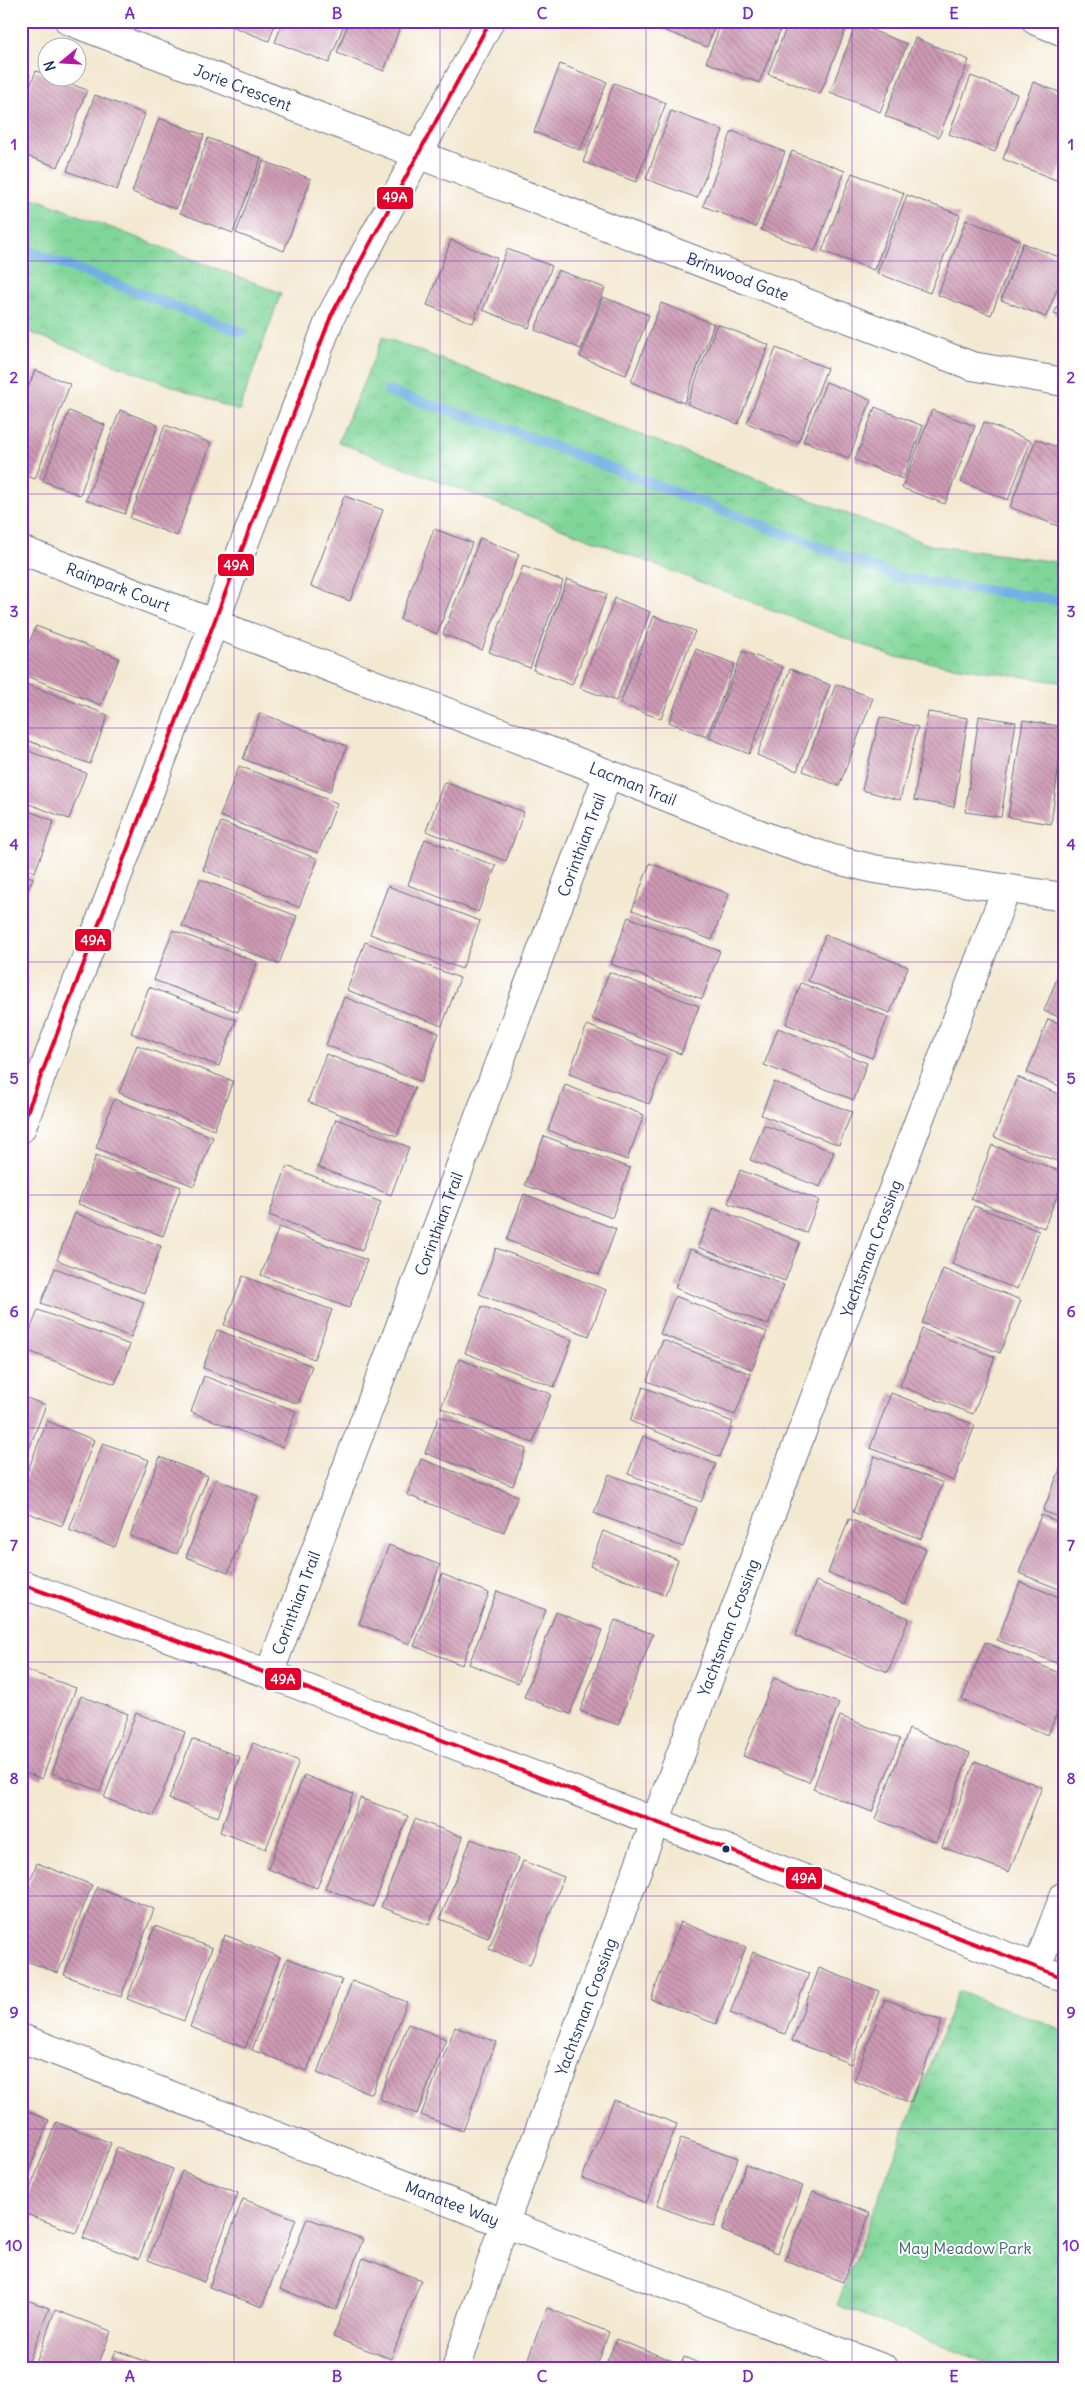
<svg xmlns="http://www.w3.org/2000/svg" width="1085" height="2390" viewBox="0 0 1085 2390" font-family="Delius,sans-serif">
<defs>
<pattern id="park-crowns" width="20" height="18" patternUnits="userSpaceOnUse" patternTransform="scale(1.25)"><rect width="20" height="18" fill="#80d699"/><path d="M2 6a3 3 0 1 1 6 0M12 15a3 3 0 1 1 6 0" fill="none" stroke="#6eb886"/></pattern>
<pattern id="building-back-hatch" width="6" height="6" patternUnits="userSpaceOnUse" patternTransform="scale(1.25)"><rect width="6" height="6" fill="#ce9ab3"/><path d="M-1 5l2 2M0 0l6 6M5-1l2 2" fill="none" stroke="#a67e95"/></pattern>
</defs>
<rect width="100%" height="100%" fill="#fff"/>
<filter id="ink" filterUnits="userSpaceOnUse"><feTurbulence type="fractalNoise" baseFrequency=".02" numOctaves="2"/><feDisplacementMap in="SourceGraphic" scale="10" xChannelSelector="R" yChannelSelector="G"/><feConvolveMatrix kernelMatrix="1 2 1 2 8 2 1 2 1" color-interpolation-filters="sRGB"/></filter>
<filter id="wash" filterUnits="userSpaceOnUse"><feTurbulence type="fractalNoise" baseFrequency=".0096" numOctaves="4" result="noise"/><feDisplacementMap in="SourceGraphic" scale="20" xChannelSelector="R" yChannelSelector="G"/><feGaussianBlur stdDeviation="1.12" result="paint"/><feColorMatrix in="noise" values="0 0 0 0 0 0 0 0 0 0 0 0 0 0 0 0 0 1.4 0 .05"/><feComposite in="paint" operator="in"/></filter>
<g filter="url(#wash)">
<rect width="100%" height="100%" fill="#f3e8d0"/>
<g fill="url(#park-crowns)" stroke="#4e827c">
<path d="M21,193L281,293L239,411L21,329Z"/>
<path d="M383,337L930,545L1064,563V683L894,657L338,442Z"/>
<path d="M958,1991L1064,2031V2369H1002L837,2305Z"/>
</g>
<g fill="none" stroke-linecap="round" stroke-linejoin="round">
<g stroke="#71afe3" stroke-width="10">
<path d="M21,248L241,332"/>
<path d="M388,391L513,431L901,578L1064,601"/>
</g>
</g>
<g id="blocks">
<g fill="url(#building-back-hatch)">
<path d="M218,21H276L269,41Z"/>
<path d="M283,21H345L329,63L275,42Z"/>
<path d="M349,21H402L384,71L337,53Z"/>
<path d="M655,21H717L707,47L653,26Z"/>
<path d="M722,21H784L759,83L706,62Z"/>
<path d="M789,21H849L820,94L768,74Z"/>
<path d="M856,24L907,44L880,112L830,92Z"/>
<path d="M915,38L969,60L939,137L885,116Z"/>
<path d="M560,64L607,82L580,150L534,132Z"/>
<path d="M36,71L48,75V78H54L87,90L58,167L21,154V109Z"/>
<path d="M21,72L30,75L21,97Z"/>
<path d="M971,76L1017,94L995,152L949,134Z"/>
<path d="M1033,82L1064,94V161L1056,180L1003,159Z"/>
<path d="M614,83L666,103L636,182L583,162Z"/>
<path d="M95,95L145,114L117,190L67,171Z"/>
<path d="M671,111L723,130L697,198L646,179Z"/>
<path d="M159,118L204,135L176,209L132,192Z"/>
<path d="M732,131L785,152L756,227L703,206Z"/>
<path d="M208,138L261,158L233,233L180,213Z"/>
<path d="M792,151L845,171L815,251L761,230Z"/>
<path d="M263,161L311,179L284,251L236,233Z"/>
<path d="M852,173L904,193L874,270L822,251Z"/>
<path d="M907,195L960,215L930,293L877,273Z"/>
<path d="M966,220L1020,240L991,315L938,295Z"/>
<path d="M451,240L497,258L473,323L427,305Z"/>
<path d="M1023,243L1064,259V271L1046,317L1001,300Z"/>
<path d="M507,249L552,266L529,328L483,310Z"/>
<path d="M558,270L605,288L581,349L535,330Z"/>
<path d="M1064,290V318L1054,314Z"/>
<path d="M603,297L649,315L626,375L580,357Z"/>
<path d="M661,303L714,324L684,403L631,382Z"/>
<path d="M717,324L769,345L738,424L687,404Z"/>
<path d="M776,348L827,368L798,443L747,423Z"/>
<path d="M35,370L70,384L35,479L21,474V406Z"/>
<path d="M826,382L871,400L849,458L803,441Z"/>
<path d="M875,407L923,426L903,479L855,460Z"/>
<path d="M120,410L158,425L125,514L86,500Z"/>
<path d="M932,410L975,426L945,504L902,488Z"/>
<path d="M69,411L105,425L80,495L43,481Z"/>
<path d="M984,422L1031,441L1008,500L961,482Z"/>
<path d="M165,425L211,443L177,536L130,518Z"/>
<path d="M1036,439L1064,450V518L1060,527L1010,507Z"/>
<path d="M344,496L383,510L350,601L311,586Z"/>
<path d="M434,529L472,543L437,634L400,619Z"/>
<path d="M480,538L519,554L482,650L443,634Z"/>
<path d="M523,566L563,581L530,668L489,652Z"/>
<path d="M567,579L607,594L572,685L533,670Z"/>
<path d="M615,598L650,612L616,701L580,688Z"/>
<path d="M654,616L695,631L661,719L620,704Z"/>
<path d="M36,626L119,658L101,705L21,674V663Z"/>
<path d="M696,649L735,664L707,737L669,722Z"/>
<path d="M743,651L783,667L749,754L709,738Z"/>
<path d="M790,669L830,685L797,771L757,755Z"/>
<path d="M21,682L108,715L90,764L21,738Z"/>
<path d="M836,684L873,698L839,786L803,771Z"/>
<path d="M928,712L968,718L954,807L914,800Z"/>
<path d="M260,713L347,746L330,792L243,759Z"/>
<path d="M979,716L1016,722L1001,817L965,812Z"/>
<path d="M880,717L918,727L900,800L862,790Z"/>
<path d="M1023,720L1064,727L1051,824L1008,817Z"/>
<path d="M21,748L86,773L69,819L21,801Z"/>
<path d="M239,766L337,803L318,853L220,816Z"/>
<path d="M444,782L524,812L506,861L426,831Z"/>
<path d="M1063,791L1064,792V825L1058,824Z"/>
<path d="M21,808L54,821L35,872L21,866Z"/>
<path d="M221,822L318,859L299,907L203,870Z"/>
<path d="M425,839L496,866L478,912L408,885Z"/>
<path d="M650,863L729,894L712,940L632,910Z"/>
<path d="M21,873L33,878L21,908Z"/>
<path d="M200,879L297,916L279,964L182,926Z"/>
<path d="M388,886L480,921L462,969L370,934Z"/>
<path d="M628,917L720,951L702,999L611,964Z"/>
<path d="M173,930L257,962L238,1012L154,980Z"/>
<path d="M825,935L908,967L890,1013L808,981Z"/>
<path d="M365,942L460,978L442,1026L347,990Z"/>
<path d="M1064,961V1019L1044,1011Z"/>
<path d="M609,972L699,1006L681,1054L592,1019Z"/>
<path d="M801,983L888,1017L872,1058L786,1024Z"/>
<path d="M149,987L236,1020L219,1066L131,1033Z"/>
<path d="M344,997L439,1033L421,1082L326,1045Z"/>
<path d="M1048,1019L1064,1025V1088L1027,1073Z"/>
<path d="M587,1025L667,1056L649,1104L569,1074Z"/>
<path d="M778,1028L867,1063L854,1100L764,1065Z"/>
<path d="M137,1045L233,1081L214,1130L119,1093Z"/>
<path d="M326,1054L415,1088L397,1136L308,1102Z"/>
<path d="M1017,1077L1064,1096V1164L994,1137Z"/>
<path d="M774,1082L852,1112L839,1145L761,1115Z"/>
<path d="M565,1085L644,1115L627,1160L548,1130Z"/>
<path d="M114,1099L213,1137L194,1186L96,1148Z"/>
<path d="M336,1119L409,1147L391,1195L318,1167Z"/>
<path d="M764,1125L834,1152L820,1187L750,1160Z"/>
<path d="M544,1136L630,1168L612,1218L525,1185Z"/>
<path d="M992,1145L1064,1173V1179L1044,1228L971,1199Z"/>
<path d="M96,1155L181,1187L163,1236L78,1204Z"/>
<path d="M287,1166L381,1202L362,1251L269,1215Z"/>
<path d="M740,1170L819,1200L806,1233L728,1203Z"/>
<path d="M524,1194L616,1229L599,1275L507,1240Z"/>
<path d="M974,1206L1039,1231L1017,1289L952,1264Z"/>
<path d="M713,1208L800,1242L785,1281L698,1247Z"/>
<path d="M75,1213L161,1246L144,1293L57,1260Z"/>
<path d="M279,1227L367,1260L349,1308L261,1275Z"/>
<path d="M496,1248L606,1290L589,1336L479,1294Z"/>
<path d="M690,1249L784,1285L768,1325L675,1288Z"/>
<path d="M55,1268L144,1302L131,1337L41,1303Z"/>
<path d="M943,1269L1021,1300L1000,1353L922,1323Z"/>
<path d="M243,1276L332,1310L314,1359L224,1325Z"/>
<path d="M675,1296L767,1332L752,1369L660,1334Z"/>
<path d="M482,1306L572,1340L554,1387L465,1353Z"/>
<path d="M38,1310L130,1345L115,1384L23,1349Z"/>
<path d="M922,1329L995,1357L973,1414L900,1386Z"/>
<path d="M217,1330L312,1366L298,1404L203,1368Z"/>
<path d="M663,1340L751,1374L735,1415L647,1381Z"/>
<path d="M459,1359L551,1394L533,1443L441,1408Z"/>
<path d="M204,1376L296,1411L282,1447L191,1412Z"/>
<path d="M643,1387L733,1422L720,1457L630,1421Z"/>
<path d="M891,1393L975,1425L954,1481L870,1448Z"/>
<path d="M21,1396L46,1405L21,1469Z"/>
<path d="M439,1416L526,1449L513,1486L425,1453Z"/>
<path d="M47,1421L94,1440L62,1526L21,1510V1488Z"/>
<path d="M643,1436L716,1464L701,1502L628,1474Z"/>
<path d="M103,1443L149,1460L115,1547L69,1530Z"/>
<path d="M875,1456L943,1483L921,1539L853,1512Z"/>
<path d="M160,1457L208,1476L177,1554L130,1536Z"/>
<path d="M421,1459L518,1496L504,1532L407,1495Z"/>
<path d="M1064,1459V1519L1043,1511Z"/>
<path d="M609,1474L697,1508L683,1547L594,1513Z"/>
<path d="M216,1479L258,1496L228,1573L186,1557Z"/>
<path d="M1041,1515L1064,1524V1591L1019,1573Z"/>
<path d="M849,1519L926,1549L905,1603L828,1573Z"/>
<path d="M603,1531L678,1560L665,1595L590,1566Z"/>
<path d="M389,1545L440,1565L410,1644L359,1624Z"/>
<path d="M442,1574L489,1593L462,1665L414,1646Z"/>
<path d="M816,1581L909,1618L888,1672L795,1636Z"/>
<path d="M1020,1582L1064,1599V1666L997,1640Z"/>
<path d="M497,1591L546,1610L518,1683L469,1664Z"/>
<path d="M556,1612L602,1630L570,1714L524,1697Z"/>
<path d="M615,1620L653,1634L618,1725L580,1711Z"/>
<path d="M985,1642L1064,1675V1695L1048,1735L962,1700Z"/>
<path d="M26,1670L76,1688L42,1779L21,1771V1681Z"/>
<path d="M774,1678L839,1703L809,1782L743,1756Z"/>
<path d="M81,1696L128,1714L100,1791L52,1773Z"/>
<path d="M136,1713L185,1732L154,1816L104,1798Z"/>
<path d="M840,1716L900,1739L872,1812L813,1789Z"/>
<path d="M909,1729L970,1753L936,1842L875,1819Z"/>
<path d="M192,1739L240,1757L218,1817L169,1799Z"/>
<path d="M253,1743L299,1761L266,1849L220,1832Z"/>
<path d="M975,1761L1042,1787L1009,1872L942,1847Z"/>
<path d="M304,1775L353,1794L317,1888L268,1869Z"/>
<path d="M360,1798L408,1816L373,1907L325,1888Z"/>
<path d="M415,1819L463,1837L429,1925L381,1907Z"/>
<path d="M471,1839L519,1858L488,1938L440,1919Z"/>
<path d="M523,1861L564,1877L530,1965L489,1949Z"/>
<path d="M37,1863L92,1885L58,1973L21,1959V1904Z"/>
<path d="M97,1887L154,1909L121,1997L64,1975Z"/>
<path d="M680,1922L746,1947L716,2024L651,1999Z"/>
<path d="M155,1926L212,1948L184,2021L127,1999Z"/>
<path d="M225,1935L280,1957L245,2048L190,2027Z"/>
<path d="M753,1952L809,1973L785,2034L730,2013Z"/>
<path d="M287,1958L342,1980L307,2071L252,2050Z"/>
<path d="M819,1968L879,1991L851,2064L792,2041Z"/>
<path d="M352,1981L407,2002L372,2094L317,2073Z"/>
<path d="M885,1999L942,2021L911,2103L854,2081Z"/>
<path d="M408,2024L446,2039L417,2114L379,2099Z"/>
<path d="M455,2027L496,2042L463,2131L421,2115Z"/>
<path d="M614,2100L677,2124L646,2203L582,2178Z"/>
<path d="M21,2109L49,2120L21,2191Z"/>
<path d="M56,2122L111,2143L76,2233L21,2212Z"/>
<path d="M681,2138L738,2158L714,2227L657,2206Z"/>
<path d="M117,2148L173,2169L139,2259L83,2238Z"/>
<path d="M746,2165L803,2186L778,2253L722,2231Z"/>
<path d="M182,2171L238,2193L204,2282L148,2260Z"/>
<path d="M813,2191L870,2213L843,2282L785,2260Z"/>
<path d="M243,2199L296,2219L262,2307L209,2287Z"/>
<path d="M307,2218L363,2239L336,2310L280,2289Z"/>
<path d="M363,2258L421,2280L391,2359L333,2337Z"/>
<path d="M21,2298L49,2308L26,2369H21Z"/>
<path d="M547,2308L609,2332L596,2369H524Z"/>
<path d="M55,2310L111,2331L97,2369H34Z"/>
<path d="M616,2339L673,2361L670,2369H604Z"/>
<path d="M116,2350L165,2369H109Z"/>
<path d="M684,2357L713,2369H679Z"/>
</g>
</g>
</g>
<g filter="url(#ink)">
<use href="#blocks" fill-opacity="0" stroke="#677086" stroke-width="1"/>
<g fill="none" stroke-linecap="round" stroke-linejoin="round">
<defs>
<g id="minor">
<path id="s1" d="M69,21L972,366L1064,382"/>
<path d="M1036,21L1064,32"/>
<path id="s2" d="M21,550L581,763L775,840L833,859L874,869L1064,897"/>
<path id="s3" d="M269,1674L608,774"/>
<path id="s4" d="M21,2038L885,2369"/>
<path id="s5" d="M456,2369L504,2224L1006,889"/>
</g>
<g id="tertiary">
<path d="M21,1129L331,316L490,21"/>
<path d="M21,1584L269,1674L1064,1978"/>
<path d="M1037,1967L1064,1896"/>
</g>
</defs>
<use href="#minor" stroke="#677086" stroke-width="30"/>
<use href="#tertiary" stroke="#677086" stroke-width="30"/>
<use href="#minor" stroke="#fff" stroke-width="28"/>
<use href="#tertiary" stroke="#fff" stroke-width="28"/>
<defs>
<g id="bus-1">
<path d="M21,1128L331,316L490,21"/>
<path d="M21,1584L269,1674L1064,1978"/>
</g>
</defs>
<use href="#bus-1" stroke="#fff" stroke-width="8"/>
<use href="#bus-1" stroke="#e4002b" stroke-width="4"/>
</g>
</g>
<path fill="none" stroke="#7b2cbf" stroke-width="1" stroke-opacity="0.55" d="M234,21V2369M440,21V2369M646,21V2369M852,21V2369M21,261H1064M21,494H1064M21,728H1064M21,962H1064M21,1195H1064M21,1428H1064M21,1662H1064M21,1896H1064M21,2129H1064"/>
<circle fill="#1b2f5e" stroke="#fff" stroke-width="2" cx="726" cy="1849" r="4.5"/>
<g text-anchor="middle" stroke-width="4" stroke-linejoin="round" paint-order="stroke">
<g font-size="16" fill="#1b2f5e" stroke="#fff">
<text dy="6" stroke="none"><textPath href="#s1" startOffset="186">Jorie Crescent</textPath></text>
<text dy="6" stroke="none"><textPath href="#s1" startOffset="716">Brinwood Gate</textPath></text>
<text dy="6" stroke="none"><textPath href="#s2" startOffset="104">Rainpark Court</textPath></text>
<text dy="6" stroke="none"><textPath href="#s2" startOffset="655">Lacman Trail</textPath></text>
<text dy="6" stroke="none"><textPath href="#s3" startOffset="886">Corinthian Trail</textPath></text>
<text dy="6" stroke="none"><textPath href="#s3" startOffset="481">Corinthian Trail</textPath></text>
<text dy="6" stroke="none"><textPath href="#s5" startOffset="1195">Yachtsman Crossing</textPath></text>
<text dy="6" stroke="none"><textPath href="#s3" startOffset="76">Corinthian Trail</textPath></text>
<text dy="6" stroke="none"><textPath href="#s5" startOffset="790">Yachtsman Crossing</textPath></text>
<text dy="6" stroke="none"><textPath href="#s5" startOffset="385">Yachtsman Crossing</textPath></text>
<text dy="6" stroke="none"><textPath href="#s4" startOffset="462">Manatee Way</textPath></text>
</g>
<g font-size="16" fill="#396170" stroke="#fff">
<text x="965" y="2254">May Meadow Park</text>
</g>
</g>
<g stroke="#fff" stroke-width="2">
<rect x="376" y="186" width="38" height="24" rx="5" fill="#e4002b"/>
<rect x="217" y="553" width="38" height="24" rx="5" fill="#e4002b"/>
<rect x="74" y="928" width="38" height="24" rx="5" fill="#e4002b"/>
<rect x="264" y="1667" width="38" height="24" rx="5" fill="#e4002b"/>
<rect x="785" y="1866" width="38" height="24" rx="5" fill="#e4002b"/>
</g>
<g font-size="14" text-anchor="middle" font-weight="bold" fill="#fff">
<text x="395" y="202">49A</text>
<text x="236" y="570">49A</text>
<text x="93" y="945">49A</text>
<text x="283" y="1684">49A</text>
<text x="804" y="1883">49A</text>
</g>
<rect width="1085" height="2390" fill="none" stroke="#fff" stroke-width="55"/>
<g transform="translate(62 62) rotate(252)"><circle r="24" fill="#ffffff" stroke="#a4acbf"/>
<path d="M0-4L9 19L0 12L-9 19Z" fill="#b5179e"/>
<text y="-8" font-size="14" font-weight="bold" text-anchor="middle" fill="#1b2f5e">N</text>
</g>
<rect x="28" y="28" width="1030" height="2334" fill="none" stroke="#7b2cbf" stroke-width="2"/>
<g font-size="16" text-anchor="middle" font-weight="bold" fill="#7b2cbf">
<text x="130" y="19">A</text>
<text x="337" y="19">B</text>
<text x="542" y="19">C</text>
<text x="748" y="19">D</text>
<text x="954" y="19">E</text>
<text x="14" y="150">1</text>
<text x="1071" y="150">1</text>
<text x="14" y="383">2</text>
<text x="1071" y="383">2</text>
<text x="14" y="617">3</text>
<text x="1071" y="617">3</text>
<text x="14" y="850">4</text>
<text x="1071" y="850">4</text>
<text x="14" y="1084">5</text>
<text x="1071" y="1084">5</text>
<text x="14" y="1317">6</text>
<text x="1071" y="1317">6</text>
<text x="14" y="1551">7</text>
<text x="1071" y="1551">7</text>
<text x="14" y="1784">8</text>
<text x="1071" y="1784">8</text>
<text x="14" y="2018">9</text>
<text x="1071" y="2018">9</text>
<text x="14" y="2251">10</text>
<text x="1071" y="2251">10</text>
<text x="130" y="2382">A</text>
<text x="337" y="2382">B</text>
<text x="542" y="2382">C</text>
<text x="748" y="2382">D</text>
<text x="954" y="2382">E</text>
</g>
</svg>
